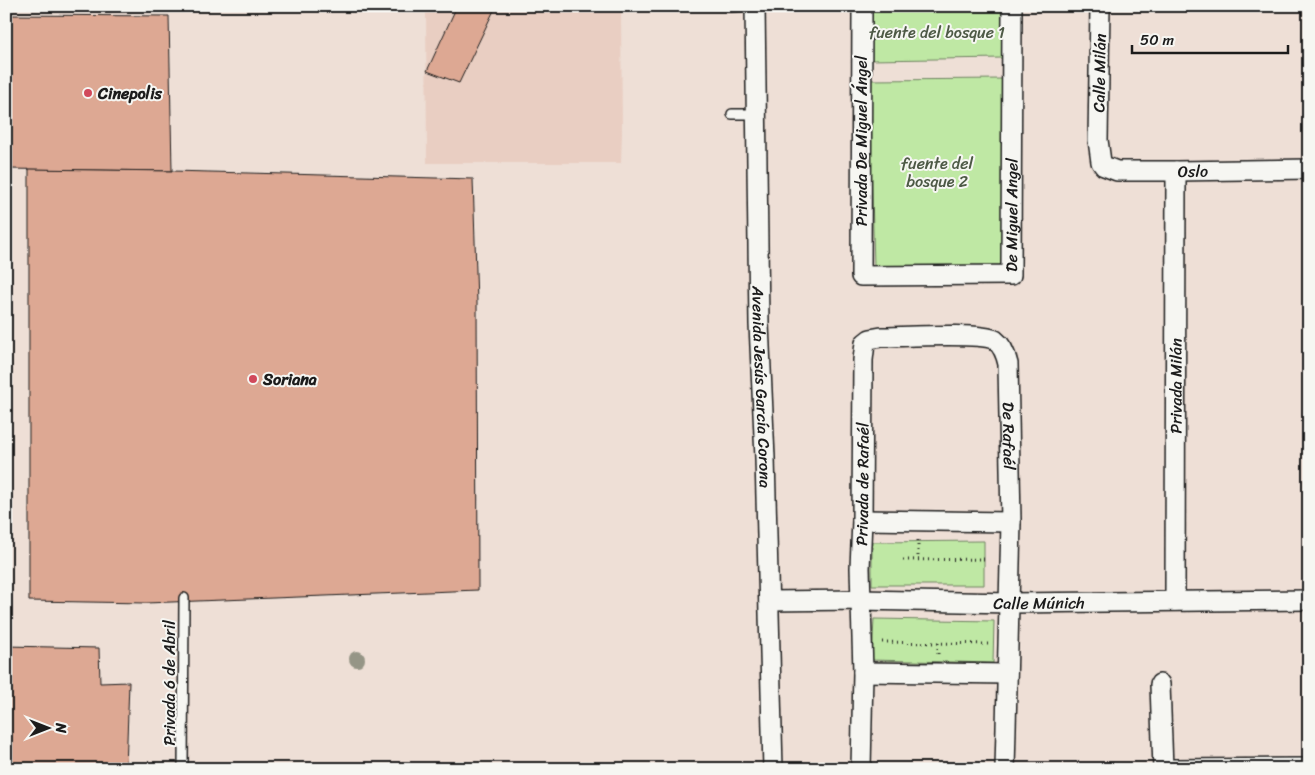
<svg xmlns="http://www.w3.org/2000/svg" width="1315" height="775" viewBox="0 0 1315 775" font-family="Sriracha,sans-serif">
<rect width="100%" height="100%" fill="#eedfd6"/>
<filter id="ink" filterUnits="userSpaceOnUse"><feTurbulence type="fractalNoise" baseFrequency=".02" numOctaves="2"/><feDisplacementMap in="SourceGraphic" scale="10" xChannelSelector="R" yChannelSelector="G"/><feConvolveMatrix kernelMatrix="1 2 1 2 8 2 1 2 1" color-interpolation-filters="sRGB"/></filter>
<g filter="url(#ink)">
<path fill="#e9cec2" d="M426,6L621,7L622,133L621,163H427Z"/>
<g fill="#bfe8a4" stroke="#6e8260">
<path d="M870,6H1003V58L870,60Z"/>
<path d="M1005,79L1002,265L874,267L869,80Z"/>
<path d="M984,541V585H872V542Z"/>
<path d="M874,619L994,621L993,663L872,660Z"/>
</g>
<g fill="#dda893" stroke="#1c1c1c">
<path d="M457,6H496L459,83L427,71Z"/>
<path d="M6,15L169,16L172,171L6,169Z"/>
<path d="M29,169L172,171L473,179L477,303L478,590L146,603L29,601Z"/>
<path d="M6,646L99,648L100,683L129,682L126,769H6Z"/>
</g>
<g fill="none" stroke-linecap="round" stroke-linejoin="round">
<defs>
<g id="lane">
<path d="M730,7L743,6"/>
<path d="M732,114H757"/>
<path d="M183,769L184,598"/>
</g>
<g id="street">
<path id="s1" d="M755,6L759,324L765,458L773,769"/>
<path id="s2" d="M862,6L861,276L1011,275L1012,6"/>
<path id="s3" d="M1100,6L1098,140L1101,162L1104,166L1117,171H1176L1309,169"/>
<path d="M862,520L1011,522"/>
<path id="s4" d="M769,601L860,600L1010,603L1309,600"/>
<path id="s5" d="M1175,601L1176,171"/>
<path d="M863,672L1007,674"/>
<path d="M1160,684L1163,769"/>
<path id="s6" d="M861,769L863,672L860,568L862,520L863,360L865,343L870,339L881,337C901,337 981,332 995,340C1003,346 1006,355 1008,364L1011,522L1005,769"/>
<path d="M1173,769L1309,768"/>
</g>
</defs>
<use href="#lane" stroke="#1c1c1c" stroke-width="12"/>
<use href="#street" stroke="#1c1c1c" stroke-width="22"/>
<g stroke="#1c1c1c" stroke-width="3" stroke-dasharray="1 4" stroke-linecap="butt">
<path d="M918,540V560"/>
<path d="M903,560L986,559"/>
<path d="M882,642L988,644"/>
<path d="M938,643V655"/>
</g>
<use href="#lane" stroke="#f6f6f2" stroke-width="9"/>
<use href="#street" stroke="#f6f6f2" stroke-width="19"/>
</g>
<circle fill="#959586" cx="357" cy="659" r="8"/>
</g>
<g fill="#d1495b" stroke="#f6f6f2" stroke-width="2">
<circle cx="88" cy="93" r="5"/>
<circle cx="253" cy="379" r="5"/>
</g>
<g text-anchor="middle" stroke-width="4" stroke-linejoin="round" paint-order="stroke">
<g font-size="16" fill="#4d5945" stroke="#f6f6f2">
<text x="937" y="38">fuente del bosque 1</text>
<text x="937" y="169">fuente del<tspan x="937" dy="18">bosque 2</tspan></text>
</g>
<g font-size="16" fill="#1c1c1c" stroke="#f6f6f2">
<text transform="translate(1099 73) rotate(-89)" y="6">Calle Milán</text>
<text transform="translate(861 141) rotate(-90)" y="6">Privada De Miguel Ángel</text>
<text dy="6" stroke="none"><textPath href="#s3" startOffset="251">Oslo</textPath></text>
<text dy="6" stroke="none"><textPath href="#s2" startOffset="480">De Miguel Angel</textPath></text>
<text dy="6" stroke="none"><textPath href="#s5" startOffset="215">Privada Milán</textPath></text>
<text dy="6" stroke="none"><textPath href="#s1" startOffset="381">Avenida Jesús García Corona</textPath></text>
<text dy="6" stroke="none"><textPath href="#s6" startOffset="658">De Rafaél</textPath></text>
<text dy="6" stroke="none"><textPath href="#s6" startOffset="285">Privada de Rafaél</textPath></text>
<text dy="6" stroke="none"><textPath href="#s4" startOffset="270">Calle Múnich</textPath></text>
<text transform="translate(169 683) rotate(-90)" y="6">Privada 6 de Abril</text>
</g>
<g font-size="16" font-weight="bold" fill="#1c1c1c" stroke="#f6f6f2" text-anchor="start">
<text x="98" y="99">Cinepolis</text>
<text x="263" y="385">Soriana</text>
</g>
</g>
<rect width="1315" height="775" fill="none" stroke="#f6f6f2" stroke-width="25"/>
<rect x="12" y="12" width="1290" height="750" fill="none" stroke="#1c1c1c" stroke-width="2" filter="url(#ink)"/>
<g transform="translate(48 728) rotate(90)" stroke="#f6f6f2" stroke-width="4" paint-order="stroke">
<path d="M0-4L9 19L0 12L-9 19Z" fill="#1c1c1c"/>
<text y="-8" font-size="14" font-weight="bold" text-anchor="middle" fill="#1c1c1c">N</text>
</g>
<path d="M1132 45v8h156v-8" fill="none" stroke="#1c1c1c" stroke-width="2.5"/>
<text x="1140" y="45" font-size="15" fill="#1c1c1c" stroke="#f6f6f2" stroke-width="4" paint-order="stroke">50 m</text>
</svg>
